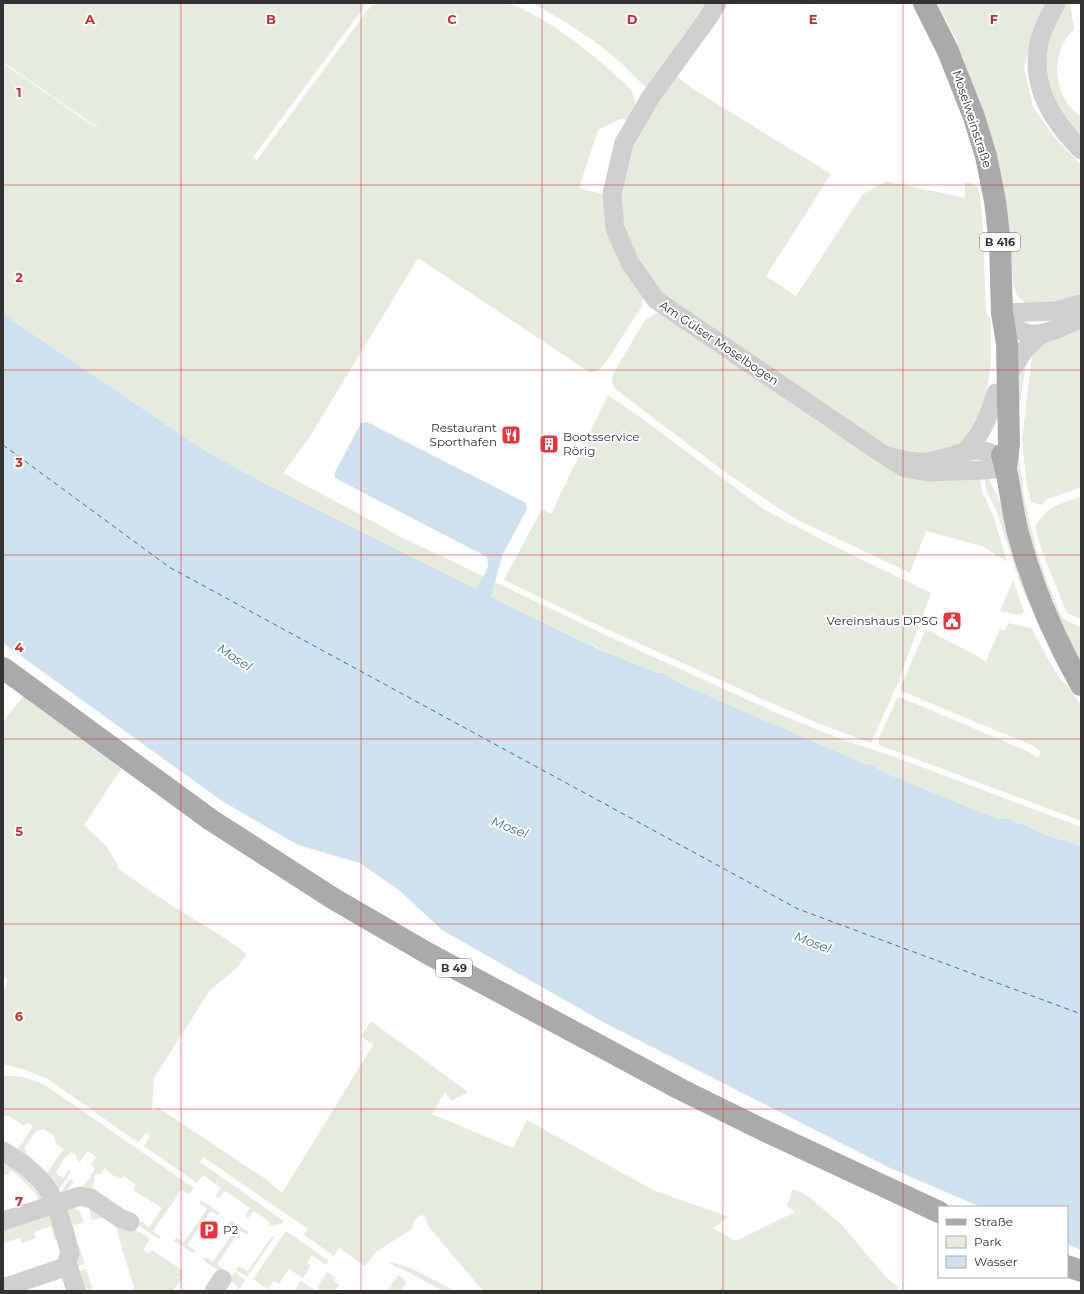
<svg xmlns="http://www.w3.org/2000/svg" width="1084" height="1294" viewBox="0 0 1084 1294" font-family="Montserrat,sans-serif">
<rect width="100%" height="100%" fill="#fff"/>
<g fill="#e5ecde">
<path d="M3,3H367L253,157L133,71L257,160L373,3H508C546,17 579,44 610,70C616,76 630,86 633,94C637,105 634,111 629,120L620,119L598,130L579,188L607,195C607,202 606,210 607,217C608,248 626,272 643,296L642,306L606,362L598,371L591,373L583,368L418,258L309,438L283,473L403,538L483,576L476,589L272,487L205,451L3,314V63L95,127L101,118L95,126L3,62Z"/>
<path d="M532,3H707L655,83L646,87C634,77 624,65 612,55C588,35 560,18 532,3Z"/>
<path d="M937,3H1047L1034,29L1024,68L1033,107L1055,138L1081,165V296L1057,304L1025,303L1016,294L1013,283L1009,228L993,149L974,87L954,35Z"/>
<path d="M1063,3H1070L1074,29C1049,54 1052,96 1081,117V137L1075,133L1044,84V45Z"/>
<path d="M676,76L693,89L831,174L766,276L796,296L863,194L886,181L965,198V183H971L977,186L980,197L983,224L986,312L991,320V364L981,423L970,440L936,454L895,453L658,291L630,254L618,190L634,137Z"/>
<path d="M656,313L666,314L686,329L819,423L874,458L980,479L982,491L993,515L1007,562L982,546L926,531L910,573L800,521L783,511L722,470L614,388L612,382L613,374L645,320Z"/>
<path d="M1081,327V487L1046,500L1042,505L1031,502L1026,482L1022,439L1032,356L1037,347Z"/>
<path d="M1027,360L1017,421V382L1022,363Z"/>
<path d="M608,395L647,422L765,510L840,549L931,593L898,683L871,743L815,722L760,698L589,621L504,580L542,509L551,514Z"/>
<path d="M1016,438L1017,441L1025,503L1037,551L1048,584L1062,618L1081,628V668L1037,566L1017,482Z"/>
<path d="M985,475L988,477L1000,502L1014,556L1043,635L1019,581L997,512L987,492L985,483Z"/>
<path d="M1081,496V619L1067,613L1042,552L1035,526C1039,521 1043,515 1048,511C1057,503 1070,501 1081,496Z"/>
<path d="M1013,580L1024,612L1019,615L1000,611Z"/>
<path d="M495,582L614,639L784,716L838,738L898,758L1081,827V846C1063,840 1044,835 1027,826C1020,822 1018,826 1010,819H999L980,812L883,772L872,765L865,764L750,714L684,685L663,673H658L623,660L491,597Z"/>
<path d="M1008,623L1031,628L1059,678L1067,685L1081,705V821L879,745V738L896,700L900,697L1029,752L1038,758L1041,752L1034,746L901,691V686L926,629L986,661L1000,629L1005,630Z"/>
<path d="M24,695L123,766L84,825L107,847L120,870L168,903L229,941L247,954L237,968L210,990L154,1078L152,1110L159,1108L268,1181L282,1193L373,1045L361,1036L371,1021L468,1092L451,1101L445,1092L432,1114L513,1148L527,1120L653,1190L729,1217L713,1228L736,1241L795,1212L787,1206L793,1189L805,1194L842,1225L886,1277L898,1287L897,1291H483L428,1226L426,1218L422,1215C414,1217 414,1222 412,1229L376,1252L365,1266L339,1248L334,1256L304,1235L308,1229L203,1157L200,1162L284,1221L281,1224L267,1226L270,1222L254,1211L248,1218L245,1216L250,1208L225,1191L219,1198L216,1196L221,1188L203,1175L197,1183L144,1146L150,1136L146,1133L139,1142L133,1139L48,1079L25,1070L3,1064V990L5,989L7,979L3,976V722Z"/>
<path d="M3,1076C19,1075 31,1079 45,1085L194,1188L189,1195L181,1190L153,1231L161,1237L159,1239L138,1225L141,1221L149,1227L162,1208L133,1190L136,1185L123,1176L121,1179L116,1176L115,1177L104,1168L101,1174H96L94,1177L95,1181L92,1187L100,1193L97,1197L80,1192L95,1169L91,1165L96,1157L88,1151L80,1162L76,1159L77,1156L71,1151L68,1156L66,1155L56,1173L63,1178L68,1170L71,1172L58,1191L46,1175L63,1149L56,1144L54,1136L44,1129L36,1131L24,1148L26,1150L25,1152L34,1160L33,1162L16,1152L33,1126L27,1122L24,1126L8,1115L7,1117L3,1115Z"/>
<path d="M3,1159L29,1176L42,1193V1203L37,1197L38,1196L13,1171L8,1172L9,1174L3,1176Z"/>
<path d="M70,1179L74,1181L64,1194L61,1192Z"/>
<path d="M201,1200L220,1213L218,1216L211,1211L187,1245L195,1250L193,1253L174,1241L176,1238L184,1242L207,1209L199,1203Z"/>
<path d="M70,1205L79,1211L84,1222L73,1226L77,1239L70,1241L64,1206Z"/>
<path d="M89,1206L124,1222L150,1239L143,1250L149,1254L152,1250L183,1271L180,1275L183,1277L173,1291H135L114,1222L106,1217L92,1220Z"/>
<path d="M50,1211L58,1239L55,1240L51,1226L34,1232L36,1238L22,1243L20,1238L3,1243V1226Z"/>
<path d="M230,1220L249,1232L247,1235L240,1231L217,1264L224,1270L222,1273L203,1260L205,1257L213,1262L236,1228L228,1223Z"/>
<path d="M286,1231L329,1261L326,1265L312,1255L307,1263L311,1266L303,1278L289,1269L279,1284L274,1281L269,1288L273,1291H270L253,1279Z"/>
<path d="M272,1236L274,1237L247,1277L236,1270L239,1266L248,1271Z"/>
<path d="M78,1244L85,1264L78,1266L71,1246Z"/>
<path d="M390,1262L411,1268L455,1291H443L410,1273L389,1263Z"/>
<path d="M86,1269L93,1289L85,1291L79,1271Z"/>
<path d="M235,1272L245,1280L238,1291H235L238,1286L229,1280Z"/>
<path d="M327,1272L336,1278L334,1281L339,1285L335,1291H322L317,1288Z"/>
<path d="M398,1275L407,1282L402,1289L405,1291H387Z"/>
<path d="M301,1281L315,1290V1291H294Z"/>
</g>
<path fill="#cde1ef" d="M3,314L205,451L272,487L476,589L488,567L487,557L335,478V472L361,423L367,422L526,503L527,509L502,556L491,597L603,651L657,673H663L684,685L750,714L865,764L872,765L883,772L980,812L999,819H1010C1018,826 1020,822 1027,826C1043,835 1063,840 1081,846V1250L1067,1244V1207H981L890,1168L605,1023L442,930L399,890L360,863L298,845L222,801L3,643Z"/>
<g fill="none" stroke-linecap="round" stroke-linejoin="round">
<path stroke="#3b749a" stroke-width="1" stroke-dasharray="5 4" stroke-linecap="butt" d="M3,445L169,567L798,909L1081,1014"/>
<g stroke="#cfcfcf" stroke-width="19">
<path d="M717,3L708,18L650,98L624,143L612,194L615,228L630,263L656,300L884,455L905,468L928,472L984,470L1006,468C985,434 956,459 927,462C912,463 898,459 884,455"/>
<path d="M1056,3C1050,16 1042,28 1039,43C1030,86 1052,120 1081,150"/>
<path d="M1002,313C1018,337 1035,339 1061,327C1068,324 1075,322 1081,318"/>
<path d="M1002,313L1056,311L1081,304"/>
<path d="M1008,375C1018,359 1027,343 1044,333"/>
<path d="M964,452C982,435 989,416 996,393"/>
<path d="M3,1151C17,1160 33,1170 44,1184C57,1200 64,1232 70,1253L67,1262L76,1291"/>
<path d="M3,1221L80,1196L92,1199L120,1218L130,1222"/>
<path d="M3,1288L68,1266"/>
<path d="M214,1291L222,1279"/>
</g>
<g stroke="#aaa" stroke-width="22">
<path d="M924,3L948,51L974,117L986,156L995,201L1000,243L1002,313L1007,344L1009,444L1006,468"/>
<path d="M1002,455C1010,480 1011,507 1018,533C1032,586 1054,637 1081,685"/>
<path d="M3,668L211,820L334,899L427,953L680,1089L761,1129L939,1212"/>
<path d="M1067,1266L1081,1271"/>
</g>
</g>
<path fill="none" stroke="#d62828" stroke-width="1" stroke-opacity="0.55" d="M181,3V1291M361,3V1291M542,3V1291M723,3V1291M903,3V1291M3,185H1081M3,370H1081M3,555H1081M3,739H1081M3,924H1081M3,1109H1081"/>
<defs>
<symbol id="restaurant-square" viewBox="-11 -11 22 22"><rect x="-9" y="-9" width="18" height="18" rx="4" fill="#ee303c" stroke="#fff"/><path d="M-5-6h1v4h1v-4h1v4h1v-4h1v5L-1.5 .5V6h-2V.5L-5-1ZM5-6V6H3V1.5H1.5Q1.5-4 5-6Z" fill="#fff"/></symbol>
<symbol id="building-square" viewBox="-11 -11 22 22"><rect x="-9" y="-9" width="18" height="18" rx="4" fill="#ee303c" stroke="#fff"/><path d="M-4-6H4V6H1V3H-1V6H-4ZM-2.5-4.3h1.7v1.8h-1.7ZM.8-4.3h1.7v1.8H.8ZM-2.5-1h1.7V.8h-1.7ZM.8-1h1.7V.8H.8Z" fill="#fff"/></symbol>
<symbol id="civic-square" viewBox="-11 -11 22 22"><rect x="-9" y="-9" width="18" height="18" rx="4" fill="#ee303c" stroke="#fff"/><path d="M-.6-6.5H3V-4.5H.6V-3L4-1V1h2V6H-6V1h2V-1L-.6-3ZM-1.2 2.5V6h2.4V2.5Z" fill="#fff"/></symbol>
<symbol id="parking-square" viewBox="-11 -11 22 22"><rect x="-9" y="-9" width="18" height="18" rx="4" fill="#ee303c" stroke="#fff"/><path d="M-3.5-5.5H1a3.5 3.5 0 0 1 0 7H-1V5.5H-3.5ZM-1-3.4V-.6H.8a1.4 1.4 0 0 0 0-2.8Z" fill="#fff"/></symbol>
</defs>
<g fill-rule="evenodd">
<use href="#restaurant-square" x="500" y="424" width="22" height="22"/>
<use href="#building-square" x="538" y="433" width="22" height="22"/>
<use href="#civic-square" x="941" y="610" width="22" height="22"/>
<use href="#parking-square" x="198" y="1219" width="22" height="22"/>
</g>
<g text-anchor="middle" stroke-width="4" stroke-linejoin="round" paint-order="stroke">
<g fill="#fff" stroke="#707070" stroke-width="1">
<rect x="980" y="233" width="40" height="18" rx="3"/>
<rect x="436" y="959" width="36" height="18" rx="3"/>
</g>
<g font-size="11" font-weight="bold" fill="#323232">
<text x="1000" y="246">B 416</text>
<text x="454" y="972">B 49</text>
</g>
<g font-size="12" fill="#323232" stroke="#fff">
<text transform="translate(972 119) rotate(72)" y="4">Moselweinstraße</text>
<text transform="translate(719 343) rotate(34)" y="4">Am Gülser Moselbogen</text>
</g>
<g font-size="12" fill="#323232" stroke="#fff" text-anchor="end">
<text x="497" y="432">Restaurant<tspan x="497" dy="14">Sporthafen</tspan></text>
<text x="563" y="441" text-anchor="start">Bootsservice<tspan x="563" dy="14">Rörig</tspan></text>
<text x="938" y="625">Vereinshaus DPSG</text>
<text x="223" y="1234" text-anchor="start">P2</text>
</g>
<g font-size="13" font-style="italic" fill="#3b749a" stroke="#fff">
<text transform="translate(235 657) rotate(33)" y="5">Mosel</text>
<text transform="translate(510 827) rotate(21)" y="5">Mosel</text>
<text transform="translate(813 942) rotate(21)" y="5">Mosel</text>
</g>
</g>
<g font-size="13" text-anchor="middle" font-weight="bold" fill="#d62828" stroke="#fff" stroke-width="4" stroke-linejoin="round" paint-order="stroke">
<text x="90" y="24">A</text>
<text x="271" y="24">B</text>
<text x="452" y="24">C</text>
<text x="632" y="24">D</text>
<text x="813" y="24">E</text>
<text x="994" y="24">F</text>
<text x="19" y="97">1</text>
<text x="19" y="282">2</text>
<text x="19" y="467">3</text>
<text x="19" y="652">4</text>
<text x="19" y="836">5</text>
<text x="19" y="1021">6</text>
<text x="19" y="1206">7</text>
</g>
<rect width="1084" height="1294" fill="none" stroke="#323232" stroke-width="8"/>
<rect x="938" y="1206" width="130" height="72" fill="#ffffff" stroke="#adadad"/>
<rect x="946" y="1219" width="20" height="6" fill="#aaaaaa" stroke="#adadad"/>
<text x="974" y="1226" font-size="12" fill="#323232">Straße</text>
<rect x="946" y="1236" width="20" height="12" fill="#e5ecde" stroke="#adadad"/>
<text x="974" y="1246" font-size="12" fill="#323232">Park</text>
<rect x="946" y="1256" width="20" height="12" fill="#cde1ef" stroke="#adadad"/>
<text x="974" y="1266" font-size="12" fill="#323232">Wasser</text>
</svg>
